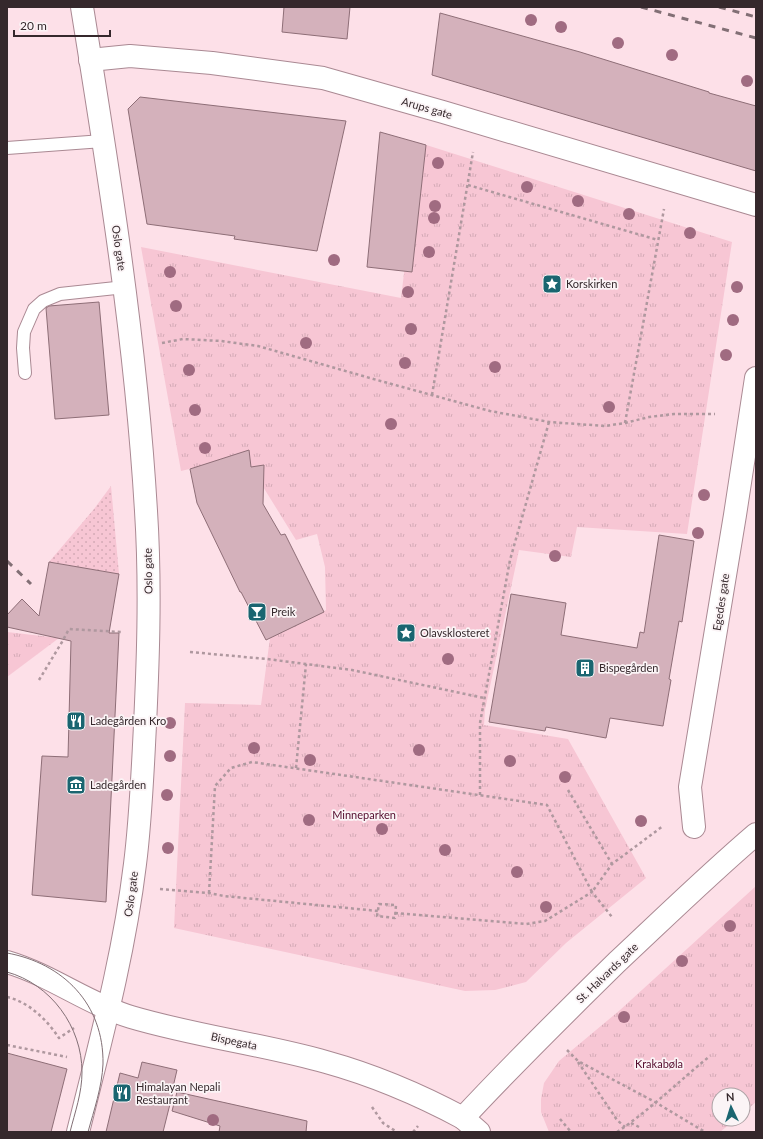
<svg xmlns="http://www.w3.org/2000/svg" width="763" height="1139" viewBox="0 0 763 1139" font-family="Lato,sans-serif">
<defs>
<pattern id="grass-dots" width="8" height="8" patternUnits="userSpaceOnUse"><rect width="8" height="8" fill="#f7c6d4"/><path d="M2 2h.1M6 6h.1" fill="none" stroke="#d4aab6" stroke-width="1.8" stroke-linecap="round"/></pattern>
<pattern id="park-tufts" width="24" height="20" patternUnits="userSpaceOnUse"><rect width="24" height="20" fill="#f7c6d4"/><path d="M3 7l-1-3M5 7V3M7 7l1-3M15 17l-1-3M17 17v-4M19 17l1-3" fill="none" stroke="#d4aab6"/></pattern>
</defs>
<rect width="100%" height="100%" fill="#fde0e8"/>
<path fill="url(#grass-dots)" d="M111,486L119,574L49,562L94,509Z"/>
<g fill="url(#park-tufts)">
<path d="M420,143L732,242L687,534L577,527L571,557L519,550L485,710L484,725L568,739L646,878L566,943L526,982L495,990L465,991L174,928L185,703L261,705L270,638L326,610L325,567L317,534L296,540L244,456L181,471L141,247L401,298Z"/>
<path d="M7,632L59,638L7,677Z"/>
<path d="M756,886V1102L743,1113V1095H719V1119H736L720,1132H549L541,1112V1099L544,1083L559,1061L620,1010Z"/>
</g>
<g fill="#d4b1bb" stroke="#8e6e77">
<path d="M284,7H350L347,39L282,32Z"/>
<path d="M440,13L580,52L709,92V93L756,106V171L432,75Z"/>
<path d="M140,97L346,121L317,251L234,239L235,236L147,224L128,109Z"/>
<path d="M380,132L426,145L412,272L367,267Z"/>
<path d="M99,302L109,415L55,419L46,308L49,306Z"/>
<path d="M249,450L251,467L264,465L263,504L281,535L285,534L324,612L266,640L241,592H240L197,503L190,469Z"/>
<path d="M659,535L694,541L682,622L679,621L669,679L671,680L663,726L610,718L606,738L546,727L545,731L489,722L511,594L566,603L561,635L637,648L640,632L644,633Z"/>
<path d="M49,562L119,574L109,633H119L106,902L32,895L42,756L68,757L71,641L7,627V615L22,599L39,616Z"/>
<path d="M7,1053L67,1069L51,1132H7Z"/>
<path d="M142,1062L177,1070L173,1087L174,1088L163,1132H106L120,1073L138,1078Z"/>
<path d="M177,1092L307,1121L306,1132H219L220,1126L172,1111Z"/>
</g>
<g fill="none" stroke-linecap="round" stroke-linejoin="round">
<defs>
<g id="lane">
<path d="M7,148L103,141"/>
<path d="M25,373L23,348L24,332L34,309L43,301L60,294L125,287"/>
</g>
<g id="street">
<path d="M90,60L130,56L212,63L323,78L443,112L756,205"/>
<path d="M694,827L690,787L735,515L756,378"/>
<path d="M7,962C51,975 88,1004 131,1017C195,1036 262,1044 326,1062C373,1075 420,1095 463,1118"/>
</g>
<g id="secondary">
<path d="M78,1132C100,1043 124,955 135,864C140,825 142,784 144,745C148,667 151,588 146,511C136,341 109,174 82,7"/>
<path d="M479,1132L463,1118C513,1064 565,1013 617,962C663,919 708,875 756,834"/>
</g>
</defs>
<use href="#lane" stroke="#aa8993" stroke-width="14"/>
<use href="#street" stroke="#aa8993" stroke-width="24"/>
<use href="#secondary" stroke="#aa8993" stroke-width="24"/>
<g stroke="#af989f" stroke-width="2.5" stroke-dasharray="3 3" stroke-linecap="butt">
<path d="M468,185L658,240"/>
<path d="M162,343L183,339L221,341L258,346L377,380L490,411L549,422L605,426L625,423L649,417L674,414H715"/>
<path d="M432,395L473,152"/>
<path d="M625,423L664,209"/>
<path d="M190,652L267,659L352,670L484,698"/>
<path d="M39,680L62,642L69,629L121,632"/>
<path d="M296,768L306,664"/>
<path d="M568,790L612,864"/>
<path d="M480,795V723L510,560L549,422"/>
<path d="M160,889L209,893L224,896L378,911"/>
<path d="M209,893L215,786L231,768L252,762L547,805L592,892L612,864L663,826"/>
<path d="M379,904L396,905L395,918L377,916Z"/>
<path d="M395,913L526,924L545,921L592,892L612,917"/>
<path d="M7,997C29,1002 47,1020 59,1038L74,1028"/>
<path d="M7,1045L67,1057"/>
<path d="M567,1050L578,1061L655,1102L705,1132"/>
<path d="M578,1062L617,1120L625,1127"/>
<path d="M372,1107L383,1123L397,1132"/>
<path d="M560,1119L571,1132"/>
<path d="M631,1123L639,1127"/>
<path d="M413,1132L418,1126"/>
<path d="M617,1132C650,1110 679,1081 710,1056"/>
</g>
<use href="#lane" stroke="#fff" stroke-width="12"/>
<use href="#street" stroke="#fff" stroke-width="22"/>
<use href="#secondary" stroke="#fff" stroke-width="22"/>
<g stroke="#826f75" stroke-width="1">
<path d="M7,953C63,963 104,1004 103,1064C102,1087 94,1110 88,1132"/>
<path d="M7,972C51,984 82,1027 82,1072C82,1093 75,1112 70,1132"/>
</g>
<g stroke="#826f75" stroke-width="3" stroke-dasharray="7 7" stroke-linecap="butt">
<path d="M641,7L756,38"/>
<path d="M719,7L756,17"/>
<path d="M7,561L31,584"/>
</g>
</g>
<g fill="#a06b81">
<circle cx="531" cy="20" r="6"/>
<circle cx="561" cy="27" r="6"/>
<circle cx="618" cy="43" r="6"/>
<circle cx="672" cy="55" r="6"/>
<circle cx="747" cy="81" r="6"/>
<circle cx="438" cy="163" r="6"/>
<circle cx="527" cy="187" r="6"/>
<circle cx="578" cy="201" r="6"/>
<circle cx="435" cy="206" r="6"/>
<circle cx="629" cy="214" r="6"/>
<circle cx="434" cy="218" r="6"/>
<circle cx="690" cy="233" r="6"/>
<circle cx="429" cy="252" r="6"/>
<circle cx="334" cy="260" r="6"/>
<circle cx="170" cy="272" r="6"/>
<circle cx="737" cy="287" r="6"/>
<circle cx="408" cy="292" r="6"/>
<circle cx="176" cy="306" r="6"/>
<circle cx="733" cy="320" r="6"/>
<circle cx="411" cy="329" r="6"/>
<circle cx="306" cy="343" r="6"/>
<circle cx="726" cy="355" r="6"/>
<circle cx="405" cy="363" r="6"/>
<circle cx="495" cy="367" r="6"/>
<circle cx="189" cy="370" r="6"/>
<circle cx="609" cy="407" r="6"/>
<circle cx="195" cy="410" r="6"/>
<circle cx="391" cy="424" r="6"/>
<circle cx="205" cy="448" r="6"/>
<circle cx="704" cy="495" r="6"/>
<circle cx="698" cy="533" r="6"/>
<circle cx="555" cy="556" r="6"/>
<circle cx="448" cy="659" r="6"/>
<circle cx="170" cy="723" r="6"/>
<circle cx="254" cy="748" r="6"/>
<circle cx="419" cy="750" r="6"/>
<circle cx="170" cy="756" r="6"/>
<circle cx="310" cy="760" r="6"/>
<circle cx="510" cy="761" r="6"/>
<circle cx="565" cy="777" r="6"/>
<circle cx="167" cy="795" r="6"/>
<circle cx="309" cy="820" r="6"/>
<circle cx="641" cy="821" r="6"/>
<circle cx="382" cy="829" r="6"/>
<circle cx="168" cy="848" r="6"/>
<circle cx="445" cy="850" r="6"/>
<circle cx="517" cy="872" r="6"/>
<circle cx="546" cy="907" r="6"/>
<circle cx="730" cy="926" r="6"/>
<circle cx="682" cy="961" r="6"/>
<circle cx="624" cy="1017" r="6"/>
<circle cx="213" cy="1120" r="6"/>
</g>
<defs>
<symbol id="sight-square" viewBox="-11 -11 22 22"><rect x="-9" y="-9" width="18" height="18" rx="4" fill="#1a6570" stroke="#fbf4f6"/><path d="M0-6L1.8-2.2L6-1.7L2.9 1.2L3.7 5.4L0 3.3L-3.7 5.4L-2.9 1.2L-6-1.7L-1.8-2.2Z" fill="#fff"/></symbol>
<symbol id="bar-square" viewBox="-11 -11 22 22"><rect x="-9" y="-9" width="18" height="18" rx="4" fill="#1a6570" stroke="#fbf4f6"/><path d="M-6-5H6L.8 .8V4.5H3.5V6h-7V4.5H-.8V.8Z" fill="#fff"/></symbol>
<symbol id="building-square" viewBox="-11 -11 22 22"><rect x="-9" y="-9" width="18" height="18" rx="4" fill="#1a6570" stroke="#fbf4f6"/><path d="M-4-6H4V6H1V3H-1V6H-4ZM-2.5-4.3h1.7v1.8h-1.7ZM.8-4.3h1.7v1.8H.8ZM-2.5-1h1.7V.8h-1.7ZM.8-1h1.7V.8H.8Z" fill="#fff"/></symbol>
<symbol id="restaurant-square" viewBox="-11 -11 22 22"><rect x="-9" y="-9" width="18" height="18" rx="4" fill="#1a6570" stroke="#fbf4f6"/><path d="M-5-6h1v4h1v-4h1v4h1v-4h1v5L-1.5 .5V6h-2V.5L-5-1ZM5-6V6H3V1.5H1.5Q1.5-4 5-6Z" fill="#fff"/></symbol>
<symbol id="museum-square" viewBox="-11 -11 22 22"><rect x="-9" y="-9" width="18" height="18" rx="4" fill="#1a6570" stroke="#fbf4f6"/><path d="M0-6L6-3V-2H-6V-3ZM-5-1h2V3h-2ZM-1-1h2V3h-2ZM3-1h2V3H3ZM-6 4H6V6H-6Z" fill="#fff"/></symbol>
</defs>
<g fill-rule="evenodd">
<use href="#sight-square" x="541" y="273" width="22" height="22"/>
<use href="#bar-square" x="246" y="601" width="22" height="22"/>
<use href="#sight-square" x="395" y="622" width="22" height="22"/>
<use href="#building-square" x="574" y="657" width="22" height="22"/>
<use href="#restaurant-square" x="65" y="710" width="22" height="22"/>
<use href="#museum-square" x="65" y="774" width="22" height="22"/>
<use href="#restaurant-square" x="111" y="1082" width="22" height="22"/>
</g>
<g text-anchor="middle" stroke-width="3.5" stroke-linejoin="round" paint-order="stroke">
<g font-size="11" fill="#35282c" stroke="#fbf4f6">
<text transform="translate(427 108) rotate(16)" y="4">Arups gate</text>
<text transform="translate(119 248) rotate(82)" y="4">Oslo gate</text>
<text transform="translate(148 571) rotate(-91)" y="4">Oslo gate</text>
<text transform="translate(721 602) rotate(-81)" y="4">Egedes gate</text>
<text transform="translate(131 894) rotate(-82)" y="4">Oslo gate</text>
<text transform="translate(607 973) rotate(-44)" y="4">St. Halvards gate</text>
<text transform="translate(234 1041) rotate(12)" y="4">Bispegata</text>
</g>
<g font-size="11" fill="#35282c" stroke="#fbf4f6" text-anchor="start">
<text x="566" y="288">Korskirken</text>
<text x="271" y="616">Preik</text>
<text x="420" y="637">Olavsklosteret</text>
<text x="599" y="672">Bispegården</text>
<text x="90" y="725">Ladegården Kro</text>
<text x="90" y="789">Ladegården</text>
<text x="136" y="1091">Himalayan Nepali<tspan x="136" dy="13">Restaurant</tspan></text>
</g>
<g font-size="11" fill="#530b2c" stroke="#fbf4f6">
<text x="364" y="819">Minneparken</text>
<text x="659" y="1068">Krakabøla</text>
</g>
</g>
<rect width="763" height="1139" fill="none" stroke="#35282c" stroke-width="16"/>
<g transform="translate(731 1107) rotate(356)"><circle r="19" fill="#fbf4f6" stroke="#aca2a5"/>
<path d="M0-3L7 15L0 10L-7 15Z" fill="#1a6570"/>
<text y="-6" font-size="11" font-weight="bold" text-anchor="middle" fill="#35282c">N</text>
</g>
<path d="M14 30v6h96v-6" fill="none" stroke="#35282c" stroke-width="2"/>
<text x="20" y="30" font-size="12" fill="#35282c" stroke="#fbf4f6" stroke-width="3" paint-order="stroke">20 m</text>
</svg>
